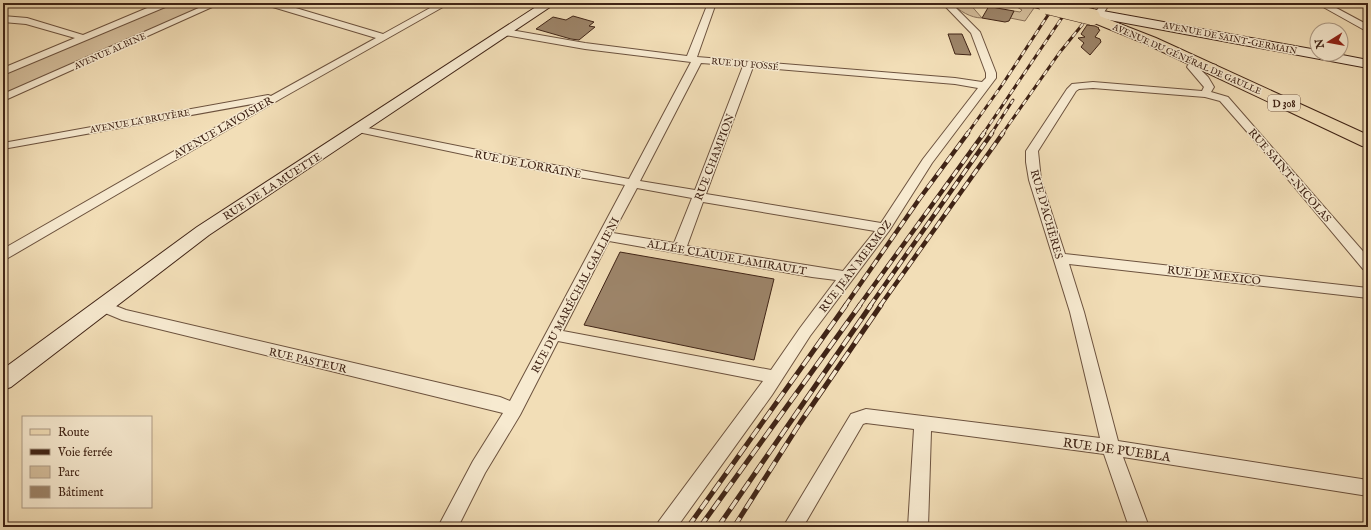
<svg xmlns="http://www.w3.org/2000/svg" width="1371" height="530" viewBox="0 0 1371 530" font-family="'IM FELL English',serif">
<rect width="100%" height="100%" fill="#f2deb7"/>
<filter id="stains"><feTurbulence type="fractalNoise" baseFrequency=".005" numOctaves="4"/><feColorMatrix values="0 0 0 0 .2 0 0 0 0 .09 0 0 0 0 .02 0 0 0 .5 -.17"/></filter>
<radialGradient id="worn" r=".72"><stop offset=".6" stop-color="#630" stop-opacity="0"/><stop offset="1" stop-color="#630" stop-opacity=".3"/></radialGradient>
<g fill="#d4be9c" stroke="#8a7159">
<path d="M172,3H214L3,96V74Z"/>
<path d="M952,3H969L982,18C971,18 959,11 952,3Z"/>
<path d="M1010,3L1034,8L1025,21L1010,18L1014,11L1020,12L1022,10Z"/>
</g>
<g fill="#9d856a" stroke="#402416">
<path d="M989,6L997,8L1014,11L1009,21L1005,22L982,18Z"/>
<path d="M573,16L594,22L589,26L595,27L579,40L571,39L536,29L553,17L566,20Z"/>
<path d="M1087,25L1095,26L1099,28L1098,29L1100,30L1095,37L1100,39L1101,42L1090,55L1081,47L1084,43L1078,38L1085,37L1081,34Z"/>
<path d="M948,34H962L971,55L955,54Z"/>
<path d="M620,252L774,279L754,360L584,325Z"/>
</g>
<g fill="none" stroke-linecap="round" stroke-linejoin="round">
<defs>
<g id="street">
<path d="M159,3H171L170,5L3,75V68L75,38L26,24L3,22V16L27,18L83,35Z"/>
<path d="M210,3H221L3,101V94Z"/>
<path d="M265,3H279L383,34L439,3H450L282,98L8,258L3,260V249L258,103L3,149V143L268,95L271,96L376,38L266,5Z"/>
<path d="M708,3H716L697,57L955,78L982,82L986,78V73L971,33L942,3H951L980,32L996,73V78L932,163L889,231L810,336L772,395L677,527H656L659,521L763,381L558,341L520,415L485,473L458,527H438L473,461L503,413L122,320L98,310L96,306L98,302L103,301L126,310L500,397L510,401L625,185L543,171L358,132L354,131L352,129L354,127L358,126L543,163L629,179L691,62L585,49L505,35L500,32L505,29L585,43L687,56ZM701,63L743,66L695,190L640,181ZM753,67L955,84L978,88L923,159L881,223L706,194ZM637,188L692,198L674,243L613,233ZM703,202L875,231L843,271L687,246ZM609,241L812,277L836,280L800,328L771,370L563,331Z"/>
<path d="M1102,3H1110L1103,14L1089,15L1087,13L1089,11L1097,10Z"/>
<path d="M1316,3H1327L1368,25V32Z"/>
<path d="M1200,61L1216,65L1217,67L1212,70L1199,68L1208,77L1214,87L1211,92L1228,97L1368,257V271L1363,269L1270,158L1220,101L1205,97L1093,88L1079,89L1076,91L1038,151L1041,180L1065,254L1368,288V298L1069,264L1084,312L1118,441L1368,480V496L1123,457L1149,527H1129L1104,454L931,431L928,527H908L914,429L866,423L863,424L803,527H783L851,414L866,409L1100,438L1070,312L1029,180L1026,162V151L1067,89L1072,84L1093,82L1202,91L1204,87L1187,67L1188,65Z"/>
</g>
<g id="secondary">
<path d="M542,3H556L209,235L11,387L3,390V369L197,227Z"/>
<path d="M1092,9L1317,50V54H1337L1368,60V68L1088,16L1086,13L1088,10Z"/>
</g>
<g id="primary">
<path d="M1027,3H1052L1054,6L1052,9L1047,10L1029,6Z"/>
<path d="M1092,13L1156,38L1368,135V147L1362,146L1146,44L1087,20L1085,17L1087,14Z"/>
</g>
</defs>
<use href="#street" stroke="#6c523e" stroke-width="2"/>
<use href="#secondary" stroke="#402416" stroke-width="2"/>
<use href="#primary" stroke="#402416" stroke-width="2"/>
<use href="#street" fill="#f7ead0" fill-rule="evenodd"/>
<use href="#secondary" fill="#f7ead0" fill-rule="evenodd"/>
<use href="#primary" fill="#f2deb7" fill-rule="evenodd"/>
<defs>
<g id="rail-far2">
<path d="M967,134L1002,85L1056,3"/>
<path d="M983,134L1072,3"/>
<path d="M991,134L1013,100"/>
<path d="M1002,134L1060,52L1082,25L1095,3"/>
</g>
<g id="rail-far1">
<path d="M845,306L920,198L968,133"/>
<path d="M859,306L984,133"/>
<path d="M870,306L992,133"/>
<path d="M880,306L1003,133"/>
</g>
<g id="rail">
<path d="M688,527L846,305"/>
<path d="M700,527L860,305"/>
<path d="M718,527L871,305"/>
<path d="M734,527L800,423L881,305"/>
</g>
</defs>
<use href="#rail-far2" stroke="#402416" stroke-width="3"/>
<use href="#rail-far1" stroke="#402416" stroke-width="4.5"/>
<use href="#rail" stroke="#402416" stroke-width="5"/>
<use href="#rail-far2" stroke="#f7ead0" stroke-width="2" stroke-dasharray="6" stroke-linecap="butt"/>
<use href="#rail-far1" stroke="#f7ead0" stroke-width="3" stroke-dasharray="8" stroke-linecap="butt"/>
<use href="#rail" stroke="#f7ead0" stroke-width="3.5" stroke-dasharray="11" stroke-linecap="butt"/>
<defs>
<path id="primary-bridge" d="M1047,6L1092,17"/>
</defs>
<use href="#primary-bridge" stroke="#402416" stroke-width="17" stroke-linecap="butt"/>
<use href="#primary-bridge" stroke="#f2deb7" stroke-width="16"/>
</g>
<g text-anchor="middle" stroke-width="3" stroke-linejoin="round" paint-order="stroke">
<g font-size="9" fill="#402416" stroke="#f7ead0">
<text transform="translate(1230 38) rotate(11)" y="3">AVENUE DE SAINT-GERMAIN</text>
<text transform="translate(110 51) rotate(-24)" y="3">AVENUE ALBINE</text>
<text transform="translate(1187 59) rotate(24)" y="3">AVENUE DU GÉNÉRAL DE GAULLE</text>
<text transform="translate(745 64) rotate(5)" y="3">RUE DU FOSSÉ</text>
<text transform="translate(140 121) rotate(-10)" y="3">AVENUE LA BRUYÈRE</text>
</g>
<rect fill="#f7ead0" stroke="#775f4e" stroke-width="1" x="1268" y="95" width="32" height="16" rx="3"/>
<g font-size="10" font-weight="bold" fill="#402416">
<text x="1284" y="107">D 308</text>
</g>
<g font-size="11" fill="#402416" stroke="#f7ead0">
<text transform="translate(223 127) rotate(-30)" y="4">AVENUE LAVOISIER</text>
<text transform="translate(714 157) rotate(-69)" y="4">RUE CHAMPION</text>
<text transform="translate(528 164) rotate(11)" y="4">RUE DE LORRAINE</text>
<text transform="translate(1290 175) rotate(49)" y="4">RUE SAINT-NICOLAS</text>
<text transform="translate(272 186) rotate(-33)" y="4">RUE DE LA MUETTE</text>
<text transform="translate(1047 214) rotate(74)" y="4">RUE D'ACHÈRES</text>
<text transform="translate(727 257) rotate(10)" y="4">ALLÉE CLAUDE LAMIRAULT</text>
<text transform="translate(855 266) rotate(-53)" y="4">RUE JEAN MERMOZ</text>
<text transform="translate(1214 275) rotate(7)" y="4">RUE DE MEXICO</text>
<text transform="translate(575 295) rotate(-62)" y="4">RUE DU MARÉCHAL GALLIENI</text>
<text transform="translate(308 360) rotate(13)" y="4">RUE PASTEUR</text>
</g>
<g font-size="13" fill="#402416" stroke="#f7ead0">
<text transform="translate(1117 449) rotate(8)" y="5">RUE DE PUEBLA</text>
</g>
</g>
<rect width="1371" height="530" fill="none" stroke="#f2deb7" stroke-width="16"/>
<rect x="4" y="4" width="1363" height="522" fill="none" stroke="#402416" stroke-width="2"/>
<rect x="8" y="8" width="1355" height="514" fill="none" stroke="#402416"/>
<rect x="22" y="416" width="130" height="92" fill="#f7ead0" stroke="#ae9b86"/>
<rect x="30" y="429" width="20" height="6" fill="#f2deb7" stroke="#ae9b86"/>
<text x="58" y="436" font-size="12" fill="#402416">Route</text>
<rect x="30" y="449" width="20" height="6" fill="#402416" stroke="#ae9b86"/>
<text x="58" y="456" font-size="12" fill="#402416">Voie ferrée</text>
<rect x="30" y="466" width="20" height="12" fill="#d4be9c" stroke="#ae9b86"/>
<text x="58" y="476" font-size="12" fill="#402416">Parc</text>
<rect x="30" y="486" width="20" height="12" fill="#9d856a" stroke="#ae9b86"/>
<text x="58" y="496" font-size="12" fill="#402416">Bâtiment</text>
<g transform="translate(1329 42) rotate(259)"><circle r="19" fill="#f7ead0" stroke="#ae9b86"/>
<path d="M0-3L7 15L0 10L-7 15Z" fill="#8f2418"/>
<text y="-6" font-size="11" font-weight="bold" text-anchor="middle" fill="#402416">N</text>
</g>
<rect width="100%" height="100%" filter="url(#stains)"/>
<rect width="100%" height="100%" fill="url(#worn)"/>
</svg>
